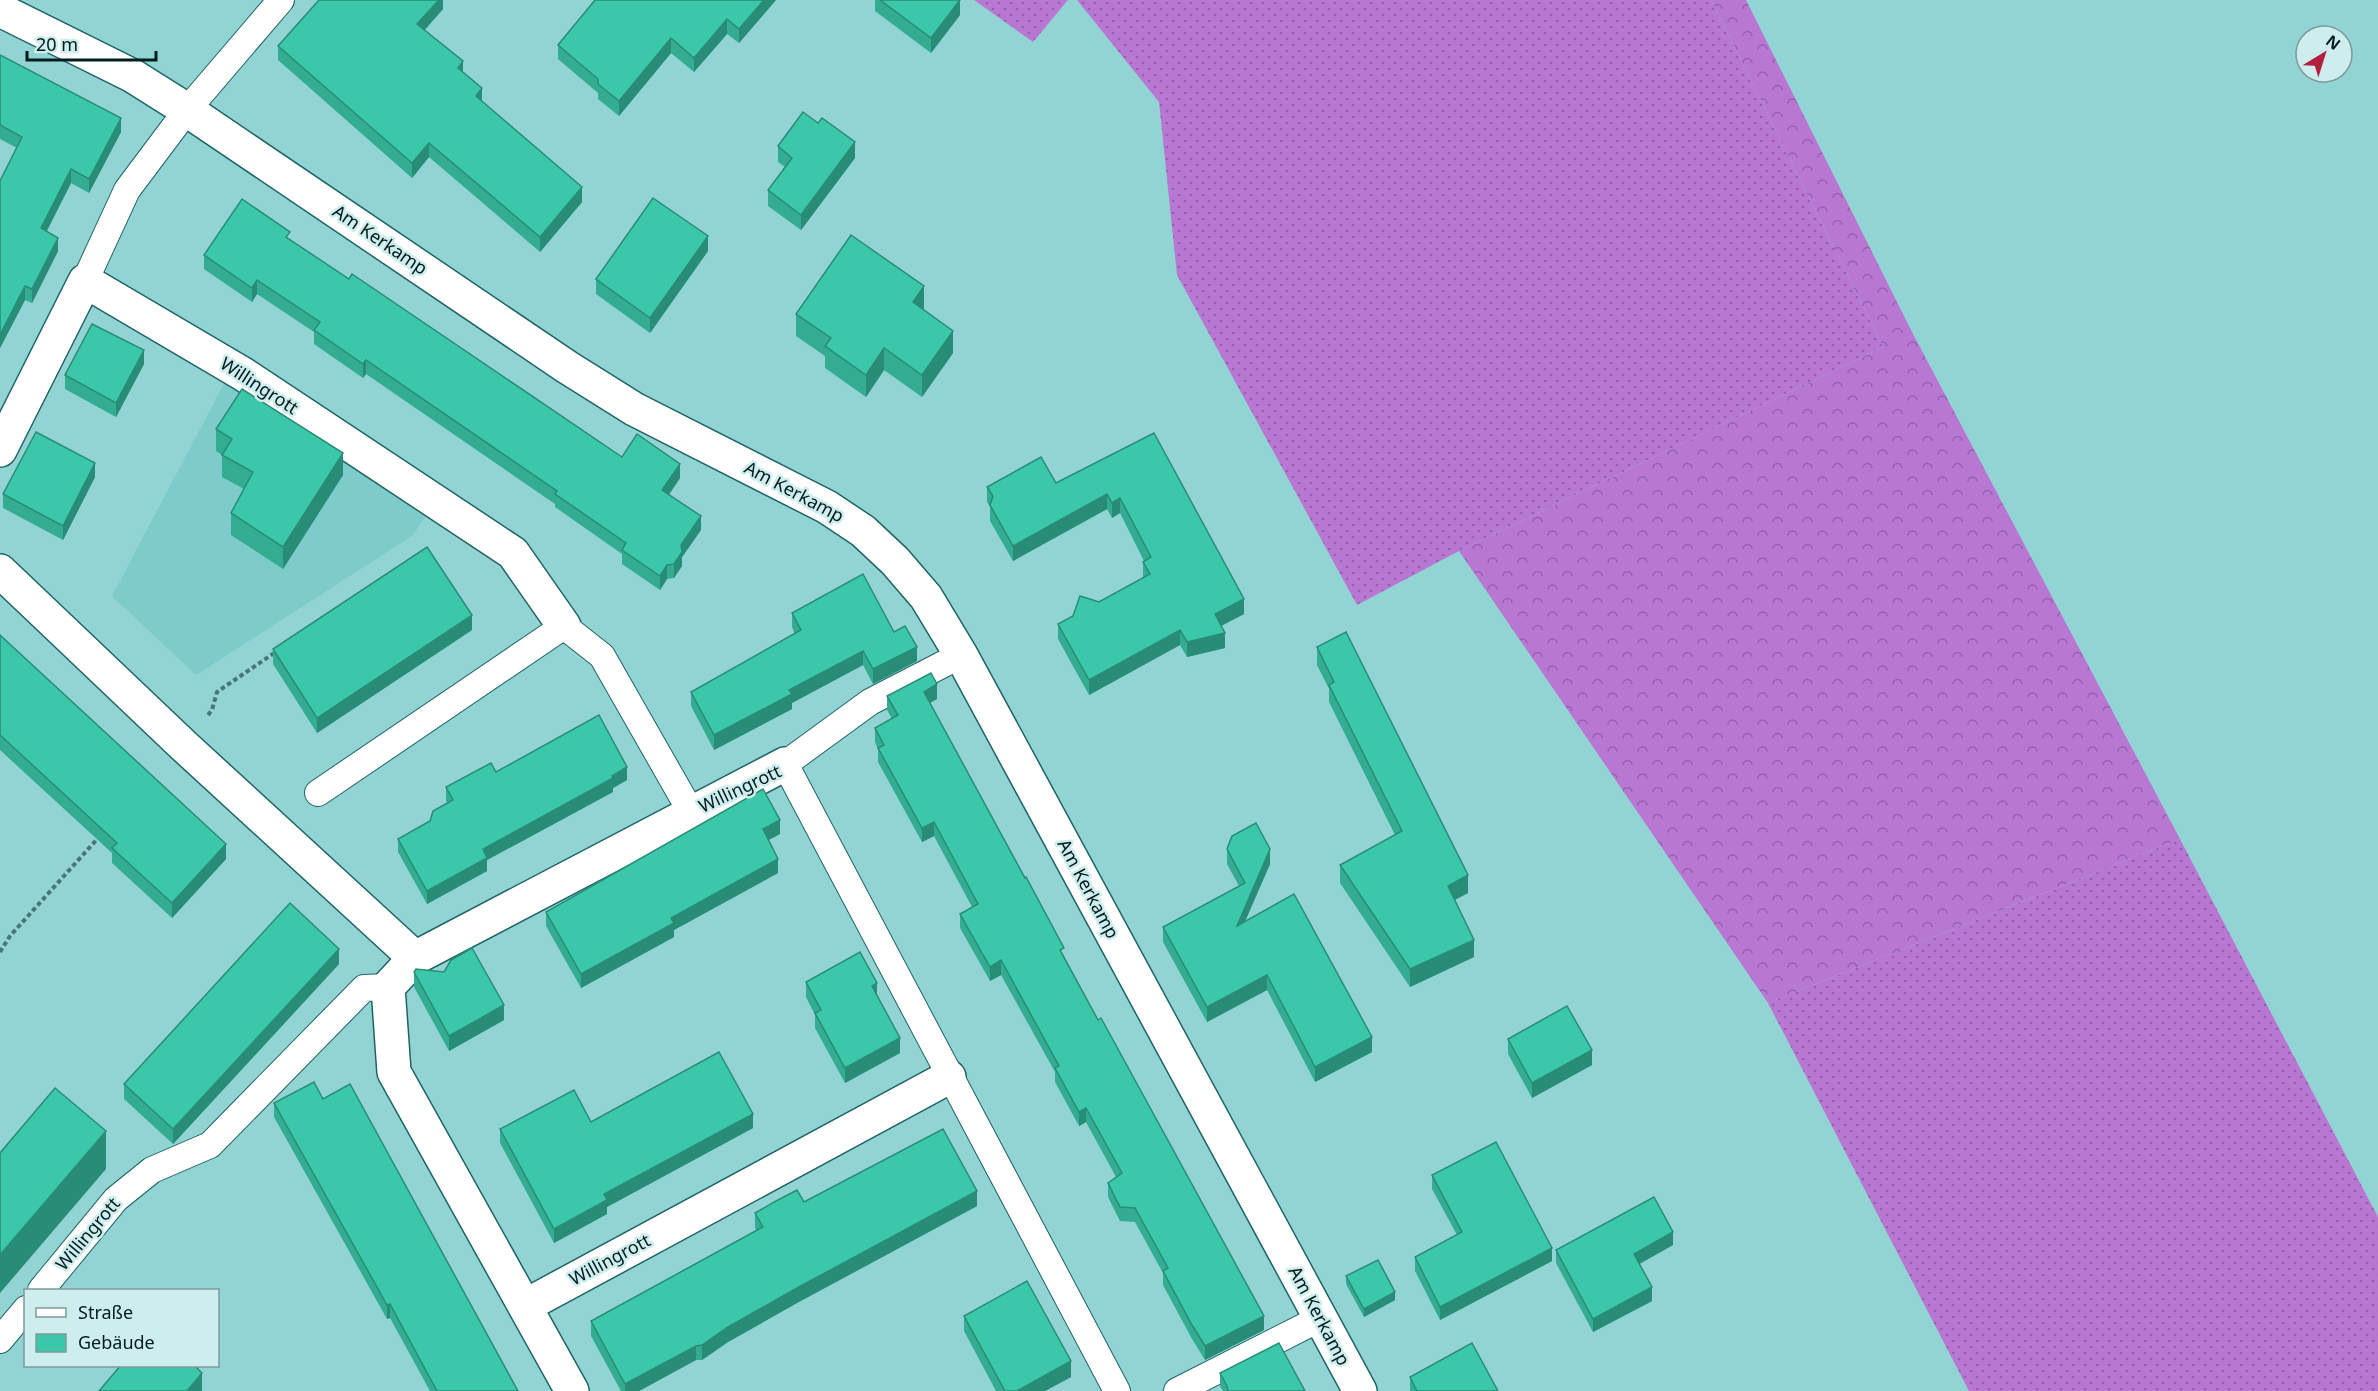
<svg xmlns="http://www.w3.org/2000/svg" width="2378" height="1391" viewBox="0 0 2378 1391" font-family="'Noto Sans',sans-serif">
<defs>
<pattern id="grass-dots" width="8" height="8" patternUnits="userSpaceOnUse" patternTransform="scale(1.5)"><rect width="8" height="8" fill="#b977d4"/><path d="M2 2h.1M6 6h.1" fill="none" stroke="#9461ab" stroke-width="1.8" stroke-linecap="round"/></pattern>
<pattern id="forest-crowns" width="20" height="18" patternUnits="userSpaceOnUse" patternTransform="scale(1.5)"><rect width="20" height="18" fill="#b977d4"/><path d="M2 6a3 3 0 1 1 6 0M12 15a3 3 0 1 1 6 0" fill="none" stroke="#9461ab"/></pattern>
</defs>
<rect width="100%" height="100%" fill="#92d4d4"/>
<path fill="#7dcbca" d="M227,378L429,512L412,536L196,675L112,596Z"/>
<g fill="url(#grass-dots)">
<path d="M974,0H1068L1033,42Z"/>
<path d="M1077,0H1711L1883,347L1459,551L1357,605L1177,275L1159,102Z"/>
<path d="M2180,839L2378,1217V1391H1969L1768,1003Z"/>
</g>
<path fill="url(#forest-crowns)" d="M1711,0H1746L1912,332L2180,839L1768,1003L1459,551L1883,347Z"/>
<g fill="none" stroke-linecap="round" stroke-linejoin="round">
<defs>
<g id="lane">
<path d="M85,281L127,190L187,110L281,0"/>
<path d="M961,655L870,702L785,764L1117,1391"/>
<path d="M318,793L564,626L602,656L691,812"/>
<path d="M41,1290L116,1199L152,1170L210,1145L364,988L388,987"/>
<path d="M0,1340L26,1309"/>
<path d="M1177,1391L1321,1318"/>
</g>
<g id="street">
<path d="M0,10L133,76L187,110L567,367L634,409L827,507L863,531L895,561L926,597L961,655L1360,1391"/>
<path d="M0,450L85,281L243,374L513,553L564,626"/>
<path d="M0,571L183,745L415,958L388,987L394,1072L572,1391"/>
<path d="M415,958L785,764"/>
<path d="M525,1306L949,1077"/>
</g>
</defs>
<use href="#lane" stroke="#1f6464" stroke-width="28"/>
<use href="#street" stroke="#1f6464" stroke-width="36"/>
<g stroke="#487676" stroke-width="4" stroke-dasharray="4.5 3" stroke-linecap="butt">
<path d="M208,715L212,710L217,692L277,651"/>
<path d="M0,952L10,936L99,837"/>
</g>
<use href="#lane" stroke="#fff" stroke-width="26"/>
<use href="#street" stroke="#fff" stroke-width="33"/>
</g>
<g fill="#33ac92">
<path d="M443,0V9L425,30L463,72L482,102L582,202L540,252L429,157L412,178L278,60V46Z"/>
<path d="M776,0L739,43L727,34L694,72L671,53L619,116L598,99V93L558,59V45Z"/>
<path d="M875,0H960V15L931,53L875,11Z"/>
<path d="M0,55L121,132L89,193L71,183L47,231L58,251L32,303L25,300L0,348V181L17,148L0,139Z"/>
<path d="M778,146L855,158L801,230L768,206V190L785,167L778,162Z"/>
<path d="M290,240L622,457L680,478L669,495L701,530L682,557V566L674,578L667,579L660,590L622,564V554L555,507V504L366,374L363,378L314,344V332L257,294L252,302L204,269V255Z"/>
<path d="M708,251L650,333L596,294V279Z"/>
<path d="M924,308L923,310L953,353L922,397L884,370L866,397L825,368V356L796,336V314Z"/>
<path d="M144,364L116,417L65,389V375Z"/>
<path d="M216,429L343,475L283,569L231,535V513L244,489L222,477V455L216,451Z"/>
<path d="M1154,433L1244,614L1221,626L1225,648L1187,657L1180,645L1089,695L1058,639V624L1143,578V562L1144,561L1120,513L1112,518L1107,509L1013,561L990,521V507L987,502V487L1056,483Z"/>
<path d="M95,477L63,540L3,508V494Z"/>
<path d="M792,613L894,632L917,661L873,684L863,665L792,703V709L714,750L691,706V692L795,634L792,627Z"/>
<path d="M472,630L317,733L273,664V649Z"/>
<path d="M0,635L226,859L172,918L112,863V853L0,750Z"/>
<path d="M1317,647L1468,893L1455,900L1474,957L1410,987L1340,883V865L1395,835L1329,702V689L1317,665Z"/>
<path d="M887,696L937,699L930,703L1064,956L1264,1330L1205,1360L1192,1339L1163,1285V1273L1135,1222L1120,1221L1108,1197V1183L1116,1177L1086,1122L1079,1126L1055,1082V1072L1001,975L990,981L960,928V914L972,907L934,836L922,842L878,762V749L875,742V728L892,719L887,710Z"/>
<path d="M496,772L627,780L613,788V792L487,860V871L427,904L398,852V839L430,821L448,803L446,801V787Z"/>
<path d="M780,834L768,840L778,873L674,930V937L581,988L546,926V912Z"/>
<path d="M1227,849L1270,864L1245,921L1372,1052L1315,1082L1267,990L1207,1022L1163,942V927L1239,886L1227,864Z"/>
<path d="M339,964L173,1144L124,1099V1084Z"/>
<path d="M414,972L504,1020L449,1051L414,987Z"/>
<path d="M806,982L877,996L900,1053L845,1083L815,1028V1015L806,997Z"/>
<path d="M1508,1039L1592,1065L1532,1098L1508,1054Z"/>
<path d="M323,1099L518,1391H430L390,1318L387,1319L274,1117V1103Z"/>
<path d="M591,1122L753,1128L607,1207V1214L554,1243L500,1143V1129Z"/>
<path d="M1432,1175L1552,1261L1440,1320L1415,1271V1257L1457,1235L1432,1189Z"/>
<path d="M804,1202L977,1206L797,1303L728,1342L702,1360H696L639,1391H621L591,1336V1321L756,1230L755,1228V1213Z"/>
<path d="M1673,1245L1639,1264L1652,1301L1593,1332L1556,1263V1250Z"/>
<path d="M1346,1276L1395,1300L1364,1317L1346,1284Z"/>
<path d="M964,1316L1071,1377L1045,1391H996L964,1331Z"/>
<path d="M1220,1373L1305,1391H1223L1220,1386Z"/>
<path d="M1410,1377L1498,1391H1410Z"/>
</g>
<g fill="#298c77">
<path d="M439,0H443V9L417,38V24Z"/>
<path d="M764,0H776L739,43V29Z"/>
<path d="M960,0V15L931,53V38Z"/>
<path d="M727,19V34L694,72V58Z"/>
<path d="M671,38V53L619,116V101Z"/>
<path d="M463,61V76L458,68Z"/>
<path d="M482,88V103L476,96Z"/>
<path d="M121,118V132L89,193V179Z"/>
<path d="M855,142V158L801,230V215Z"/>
<path d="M429,143V157L412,178V163Z"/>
<path d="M71,169V183L41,242V228Z"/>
<path d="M582,187V202L540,252V237Z"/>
<path d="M708,236V251L650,333V318Z"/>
<path d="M58,238V251L32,303V289Z"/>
<path d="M257,280V294L252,302V288Z"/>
<path d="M25,286V300L0,348V335Z"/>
<path d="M924,286V308L913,324V302Z"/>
<path d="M953,331V353L922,397V375Z"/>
<path d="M884,348V370L866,397V375Z"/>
<path d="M144,350V364L116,417V403Z"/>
<path d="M366,360V374L363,378V364Z"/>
<path d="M343,453V475L283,569V547Z"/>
<path d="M95,463V477L63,540V526Z"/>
<path d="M680,464V478L662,504V490Z"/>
<path d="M1107,494V509L1013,561V546Z"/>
<path d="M1120,498V513L1112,518V503Z"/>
<path d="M701,516V530L682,557V566L674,578V564L681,545Z"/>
<path d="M667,565V579L660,590V576Z"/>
<path d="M1244,599V614L1215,629V614Z"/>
<path d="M472,615V630L317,733V718Z"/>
<path d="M1180,630V645L1089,695V680Z"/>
<path d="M1225,633V648L1187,657V642Z"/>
<path d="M917,647V661L873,684V669Z"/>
<path d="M863,651V665L792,703V709L714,750V735L789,690Z"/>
<path d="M937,684V699L924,706V692Z"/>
<path d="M627,767V780L613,788V792L487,860V871L427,904V891L483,849Z"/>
<path d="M780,820V834L763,843V829Z"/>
<path d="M934,822V836L922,842V828Z"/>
<path d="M226,844V859L172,918V903Z"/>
<path d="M1270,849V864L1237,940V926Z"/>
<path d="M778,859V873L674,930V937L581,988V974L671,918Z"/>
<path d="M1468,875V893L1448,903V886Z"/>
<path d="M1474,940V957L1410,987V969Z"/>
<path d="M339,949V964L173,1144V1129Z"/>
<path d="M1001,960V975L990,981V967Z"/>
<path d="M1267,975V990L1207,1022V1007Z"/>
<path d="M877,983V998L872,986Z"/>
<path d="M504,1005V1020L449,1051V1036Z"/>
<path d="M1372,1037V1052L1315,1082V1067Z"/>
<path d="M900,1038V1053L845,1083V1068Z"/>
<path d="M1592,1050V1065L1532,1098V1083Z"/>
<path d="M1086,1108V1122L1079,1126V1112Z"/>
<path d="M753,1114V1128L607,1207V1214L554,1243V1229L604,1194Z"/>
<path d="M106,1131V1169L0,1293V1255Z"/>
<path d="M977,1191V1206L797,1303L728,1342L702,1360V1345L728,1327L797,1288Z"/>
<path d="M1673,1232V1245L1634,1267V1254Z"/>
<path d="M1552,1248V1261L1440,1320V1307Z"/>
<path d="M1652,1287V1301L1593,1332V1319Z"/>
<path d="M1395,1292V1300L1364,1317V1309Z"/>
<path d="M390,1304V1318L387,1319V1305Z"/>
<path d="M1264,1316V1330L1205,1360V1346Z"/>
<path d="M696,1346V1360L639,1391H625V1384Z"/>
<path d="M1071,1361V1377L1045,1391H1017Z"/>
<path d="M202,1373V1391H187Z"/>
</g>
<g fill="#3bc8aa" stroke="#298c77" stroke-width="1.5">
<path d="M319,0H439L417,24L463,61L458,68L482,88L476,96L582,187L540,237L429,143L412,163L278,46Z"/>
<path d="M595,0H764L739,29L727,19L694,58L671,38L619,101L598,84V79L558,45Z"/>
<path d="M880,0H960L931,38Z"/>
<path d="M0,55L121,118L89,179L71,169L41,228L58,238L32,289L25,286L0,335V181L22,137L0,125Z"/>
<path d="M803,112L818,123L822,118L855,142L801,215L768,190L792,158L778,146Z"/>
<path d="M653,198L708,236L650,318L596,279Z"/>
<path d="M242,199L290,232L286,237L349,279L352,274L622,457L637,434L680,464L662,490L701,516L681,545L682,552L674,564L667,565L660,576L622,550L626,543L555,494L557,491L366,360L363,364L314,330L320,322L257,280L252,288L204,255Z"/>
<path d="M851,235L924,286L913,302L953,331L922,375L884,348L866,375L825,346L831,338L796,314Z"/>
<path d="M92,324L144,350L116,403L65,375Z"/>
<path d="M242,389L343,453L283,547L231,513L253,472L222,455L232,439L216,429Z"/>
<path d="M36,432L95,463L63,526L3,494Z"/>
<path d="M1154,433L1244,599L1215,614L1225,633L1187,642L1180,630L1089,680L1058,624L1073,616L1080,596L1099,602L1150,574L1143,562L1151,557L1120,498L1112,503L1107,494L1013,546L990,505L993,496L987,487L1041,457L1056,483Z"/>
<path d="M427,547L472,615L317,718L273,649Z"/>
<path d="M863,574L894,632L905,626L917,647L873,669L863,651L789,690L792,694L714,735L691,692L801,630L792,613Z"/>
<path d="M1346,632L1468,875L1448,886L1474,940L1410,969L1340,865L1402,831L1329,685L1334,682L1317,647Z"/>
<path d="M0,635L226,844L172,903L112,848L117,843L0,735Z"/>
<path d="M931,673L937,684L924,692L1025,878L1026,877L1064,948L1060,950L1098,1020L1101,1018L1264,1316L1205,1346L1192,1325L1163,1271L1168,1268L1135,1208L1120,1207L1108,1183L1122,1173L1086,1108L1079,1112L1055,1068L1059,1066L1001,960L990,967L960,914L978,904L934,822L922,828L878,748L884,745L875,728L898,715L887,696Z"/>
<path d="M599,715L627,767L612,776L613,778L483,849L487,858L427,891L398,839L430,821L433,811L453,800L446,787L491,763L496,772Z"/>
<path d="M763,789L780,820L763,829L778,859L671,918L674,923L581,974L546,912Z"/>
<path d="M1256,823L1270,849L1237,926L1294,894L1372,1037L1315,1067L1267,975L1207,1007L1163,927L1245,883L1227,849L1232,836Z"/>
<path d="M290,903L339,949L173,1129L124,1084Z"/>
<path d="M472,948L504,1005L449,1036L414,972L416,969L444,972L451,960Z"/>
<path d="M860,952L877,983L872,986L900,1038L845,1068L815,1013L821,1010L806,982Z"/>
<path d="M1567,1006L1592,1050L1532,1083L1508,1039Z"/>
<path d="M719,1052L753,1114L604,1194L607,1200L554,1229L500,1129L574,1090L591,1122Z"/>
<path d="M314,1082L323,1099L350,1084L518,1391H437L390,1304L387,1305L274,1103Z"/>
<path d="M55,1088L106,1131L0,1255V1153Z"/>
<path d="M943,1129L977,1191L797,1288L728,1327L702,1345L696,1346L625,1384L591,1321L763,1227L755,1213L776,1201L797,1190L804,1202Z"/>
<path d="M1496,1142L1552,1248L1440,1307L1415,1257L1462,1232L1432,1175Z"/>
<path d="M1654,1197L1673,1232L1634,1254L1652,1287L1593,1319L1556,1250Z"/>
<path d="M1378,1260L1395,1292L1364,1309L1346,1276Z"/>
<path d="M1027,1281L1071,1361L1017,1391H1005L964,1316Z"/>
<path d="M1279,1343L1305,1391H1228L1227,1386L1220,1373Z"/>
<path d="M1472,1343L1498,1391H1417L1410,1377Z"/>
<path d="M121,1365H194L202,1373L187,1391H99Z"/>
</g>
<g text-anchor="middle" stroke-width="5" stroke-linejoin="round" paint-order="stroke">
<g font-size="18" fill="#011c1c" stroke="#ceeeed">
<text transform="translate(380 240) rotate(34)" y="6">Am Kerkamp</text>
<text transform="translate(259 386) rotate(33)" y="6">Willingrott</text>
<text transform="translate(794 492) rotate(28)" y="6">Am Kerkamp</text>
<text transform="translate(740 789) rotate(-25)" y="6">Willingrott</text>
<text transform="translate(1088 889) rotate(62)" y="6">Am Kerkamp</text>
<text transform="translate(88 1234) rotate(-50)" y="6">Willingrott</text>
<text transform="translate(610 1260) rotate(-28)" y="6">Willingrott</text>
<text transform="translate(1319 1316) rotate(62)" y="6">Am Kerkamp</text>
</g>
</g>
<rect x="24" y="1289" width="195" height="78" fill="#ceeeed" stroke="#7c9a99" stroke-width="1.5"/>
<rect x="36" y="1308" width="30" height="9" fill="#ffffff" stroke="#7c9a99" stroke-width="1.5"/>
<text x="78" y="1319" font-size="18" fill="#011c1c">Straße</text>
<rect x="36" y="1334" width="30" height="18" fill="#3bc8aa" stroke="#7c9a99" stroke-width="1.5"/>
<text x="78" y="1349" font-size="18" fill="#011c1c">Gebäude</text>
<g transform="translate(2324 54) rotate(38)"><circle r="28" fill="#ceeeed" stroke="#7c9a99" stroke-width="1.5"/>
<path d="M0-4.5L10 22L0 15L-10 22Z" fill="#b21f3f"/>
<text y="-9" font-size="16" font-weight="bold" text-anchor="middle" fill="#011c1c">N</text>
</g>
<path d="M27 51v9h129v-9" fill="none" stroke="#011c1c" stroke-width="3"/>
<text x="36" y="51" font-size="18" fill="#011c1c" stroke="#ceeeed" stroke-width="4.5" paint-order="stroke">20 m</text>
</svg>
